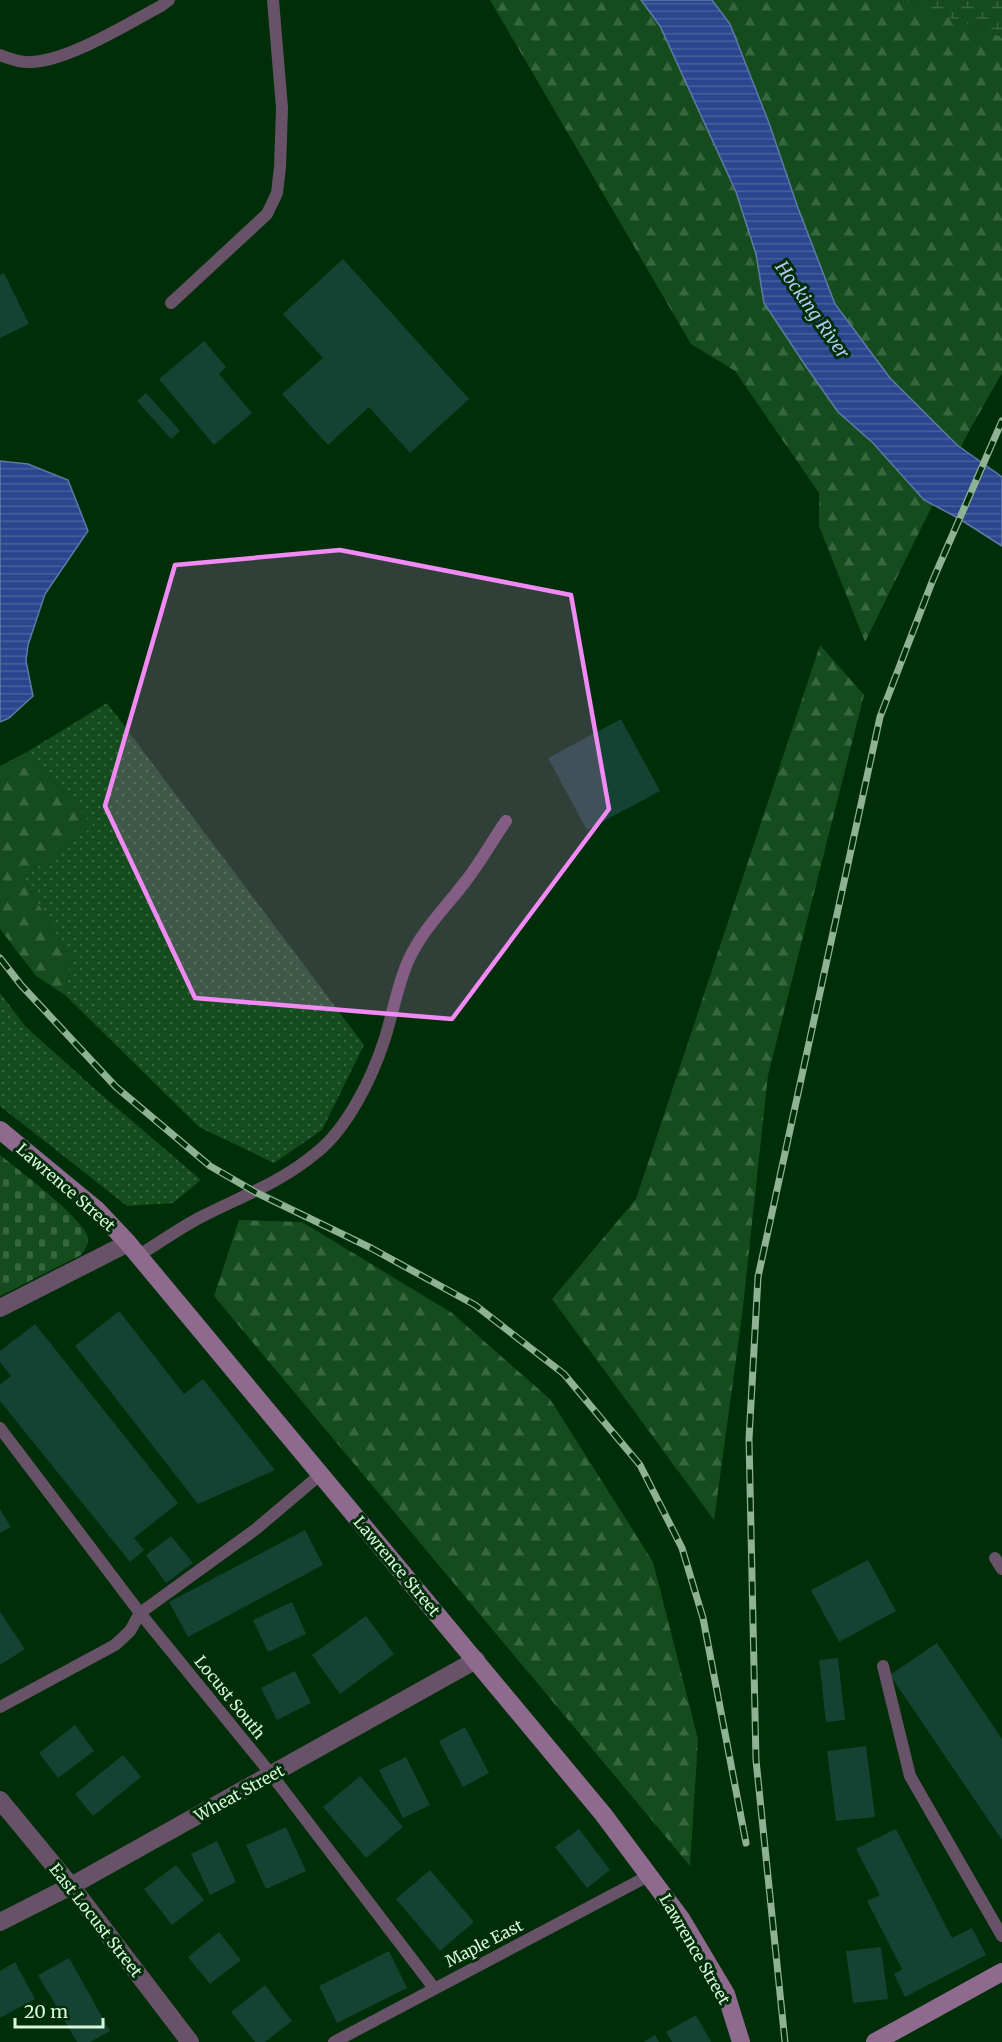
<svg xmlns="http://www.w3.org/2000/svg" width="1002" height="2042" viewBox="0 0 1002 2042" font-family="Merriweather,serif">
<defs>
<pattern id="grass-dots" width="8" height="8" patternUnits="userSpaceOnUse" patternTransform="scale(1.5)"><rect width="8" height="8" fill="#154c1e"/><path d="M2 2h.1M6 6h.1" fill="none" stroke="#36673e" stroke-width="1.8" stroke-linecap="round"/></pattern>
<pattern id="forest-firs" width="22" height="20" patternUnits="userSpaceOnUse" patternTransform="scale(1.5)"><rect width="22" height="20" fill="#154c1e"/><path d="M5 1l3.5 6h-7zM16 11l3.5 6h-7z" fill="#36673e"/></pattern>
<pattern id="wetland-marsh" width="20" height="14" patternUnits="userSpaceOnUse" patternTransform="scale(1.5)"><rect width="20" height="14" fill="#154c1e"/><path d="M1 5h8M5 5V1M11 12h8M15 12V8" fill="none" stroke="#36673e"/></pattern>
<pattern id="cemetery-stones" width="16" height="16" patternUnits="userSpaceOnUse" patternTransform="scale(1.5)"><rect width="16" height="16" fill="#154c1e"/><path d="M2 7V4a2 2 0 0 1 4 0v3zM10 15v-3a2 2 0 0 1 4 0v3z" fill="#36673e"/></pattern>
<pattern id="water-rules" width="6" height="5" patternUnits="userSpaceOnUse" patternTransform="scale(1.5)"><rect width="6" height="5" fill="#2b458e"/><path d="M0 2.5h6" fill="none" stroke="#49619d"/></pattern>
</defs>
<rect width="100%" height="100%" fill="#002e09"/>
<g fill="url(#grass-dots)">
<path d="M107,703L364,1045L322,1130L274,1163L199,1127L65,995L71,959L23,878L93,826L27,752Z"/>
<path d="M0,993L25,1026L96,1090L201,1180L173,1203L127,1206L0,1106Z"/>
</g>
<g fill="url(#forest-firs)">
<path d="M490,0H900L1002,37V373L969,431L865,642L819,526V493L735,371L691,344Z"/>
<path d="M820,645L864,695L768,1075L742,1316L714,1520L552,1299L636,1199Z"/>
<path d="M27,752L93,826L23,878L71,959L65,995L36,976L0,929V766Z"/>
<path d="M239,1220L302,1222L452,1313L550,1399L653,1562L698,1739L690,1866L214,1296Z"/>
</g>
<path fill="url(#wetland-marsh)" d="M900,0H1002V37Z"/>
<path fill="url(#cemetery-stones)" d="M0,1155C16,1168 87,1221 88,1238C88,1245 85,1250 81,1255L0,1296Z"/>
<g fill="url(#water-rules)" stroke="#5f7aa5" stroke-width="1.5">
<path d="M641,0H712L730,24L769,123L798,208L835,304L890,378L957,445L1002,477V546L958,518L924,500L873,443L838,412L805,365L764,303L756,254L736,192L660,26Z"/>
<path d="M0,461L28,464L68,480L88,531L45,594L28,645L26,661L33,696L9,718L0,722Z"/>
</g>
<g fill="#144333">
<path d="M343,259L469,399L410,453L369,407L328,445L282,394L323,358L283,314Z"/>
<path d="M4,273L29,324L0,338V275Z"/>
<path d="M204,341L226,367L219,374L252,413L214,445L159,379Z"/>
<path d="M146,393L180,431L171,439L137,401Z"/>
<path d="M621,719L660,791L587,830L548,758Z"/>
<path d="M119,1311L184,1394L203,1379L275,1470L198,1504L75,1346Z"/>
<path d="M35,1324L178,1503L134,1538L144,1550L130,1562L0,1401V1385L11,1376L0,1362V1351Z"/>
<path d="M0,1509L11,1527L0,1533Z"/>
<path d="M305,1530L323,1565L188,1637L169,1602Z"/>
<path d="M171,1536L193,1563L166,1583L146,1555Z"/>
<path d="M868,1560L896,1611L839,1642L811,1590Z"/>
<path d="M292,1602L306,1634L268,1652L253,1620Z"/>
<path d="M0,1612L25,1649L0,1665Z"/>
<path d="M366,1616L394,1654L340,1694L312,1655Z"/>
<path d="M937,1643L1002,1739V1840L890,1675Z"/>
<path d="M838,1658L845,1720L826,1722L819,1660Z"/>
<path d="M295,1671L311,1703L277,1720L261,1688Z"/>
<path d="M75,1725L94,1751L58,1778L39,1753Z"/>
<path d="M465,1727L489,1773L463,1787L439,1741Z"/>
<path d="M866,1746L875,1817L836,1821L827,1751Z"/>
<path d="M123,1755L141,1777L93,1816L75,1794Z"/>
<path d="M406,1757L430,1805L403,1818L379,1770Z"/>
<path d="M360,1776L403,1827L366,1858L323,1807Z"/>
<path d="M286,1827L306,1871L266,1889L246,1845Z"/>
<path d="M579,1829L610,1870L587,1888L555,1847Z"/>
<path d="M896,1829L952,1938L972,1928L986,1955L905,1997L894,1974L902,1969L867,1901L880,1895L856,1849Z"/>
<path d="M217,1841L236,1882L210,1895L191,1854Z"/>
<path d="M176,1865L204,1900L172,1925L144,1889Z"/>
<path d="M430,1870L474,1922L440,1951L396,1899Z"/>
<path d="M219,1932L241,1960L210,1984L188,1957Z"/>
<path d="M881,1947L888,1999L853,2003L846,1951Z"/>
<path d="M389,1951L407,1988L337,2023L319,1986Z"/>
<path d="M69,1958L110,2031L90,2042H77L38,1975Z"/>
<path d="M15,1962L35,1999L0,2018V1971Z"/>
<path d="M265,1985L292,2021L265,2042H255L231,2012Z"/>
<path d="M696,2015L711,2042H672L666,2032Z"/>
<path d="M655,2035L659,2042H644Z"/>
</g>
<g fill="none" stroke-linecap="round" stroke-linejoin="round">
<g stroke="#685268" stroke-width="12">
<path d="M0,55C10,59 21,63 32,62C70,60 127,24 161,6L169,0"/>
<path d="M171,303L267,214L277,193L280,167L282,108L273,0"/>
<path d="M139,1255C161,1242 182,1226 205,1215C243,1196 283,1181 316,1153C347,1129 372,1078 384,1041C393,1014 397,985 409,959C423,929 446,907 465,882C480,863 492,841 506,821"/>
<path d="M0,1428L140,1613L271,1774L434,1988"/>
<path d="M995,1558L1002,1569"/>
<path d="M883,1666L910,1776L1002,1936"/>
<path d="M0,1707L115,1645L130,1631L140,1613L256,1529L321,1474"/>
<path d="M334,2042L650,1875"/>
</g>
<g stroke="#685268" stroke-width="18">
<path d="M0,1308L128,1243"/>
<path d="M0,1800L71,1886L190,2042"/>
<path d="M0,1922L71,1886L476,1660"/>
</g>
<g stroke="#8d6a8e" stroke-width="18">
<path d="M0,1130L97,1210L128,1243L603,1814L682,1920L726,1994L741,2042"/>
<path d="M875,2042L1002,1972"/>
</g>
<defs>
<g id="rail">
<path d="M0,958L21,985L116,1087L210,1166L255,1192L371,1248L475,1305L564,1374L640,1465L682,1548L703,1618L746,1843"/>
<path d="M785,2042L756,1760L749,1439L758,1277L880,717L932,582L1002,421"/>
</g>
</defs>
<use href="#rail" stroke="#8fb293" stroke-width="7"/>
<use href="#rail" stroke="#002e09" stroke-width="4.5" stroke-dasharray="14" stroke-linecap="butt"/>
</g>
<path fill="#f18af4" fill-opacity="0.2" stroke="#f18af4" stroke-width="4.5" stroke-linejoin="round" d="M340,550L571,595L609,809L452,1019L195,998L105,806L175,565Z"/>
<g text-anchor="middle" stroke-width="6" stroke-linejoin="round" paint-order="stroke">
<g font-size="16" fill="#d9f7da" stroke="#002e09">
<text transform="translate(66 1187) rotate(41)" y="6">Lawrence Street</text>
<text transform="translate(397 1566) rotate(50)" y="6">Lawrence Street</text>
<text transform="translate(230 1697) rotate(51)" y="6">Locust South</text>
<text transform="translate(239 1793) rotate(-29)" y="6">Wheat Street</text>
<text transform="translate(96 1920) rotate(52)" y="6">East Locust Street</text>
<text transform="translate(484 1943) rotate(-27)" y="6">Maple East</text>
<text transform="translate(695 1949) rotate(60)" y="6">Lawrence Street</text>
</g>
<g font-size="18" font-style="italic" fill="#b6c9f3" stroke="#002e09">
<text transform="translate(812 310) rotate(55)" y="6">Hocking River</text>
</g>
</g>
<path d="M15 2018v9h88v-9" fill="none" stroke="#d9f7da" stroke-width="3"/>
<text x="24" y="2018" font-size="18" fill="#d9f7da" stroke="#002e09" stroke-width="4.5" paint-order="stroke">20 m</text>
</svg>
